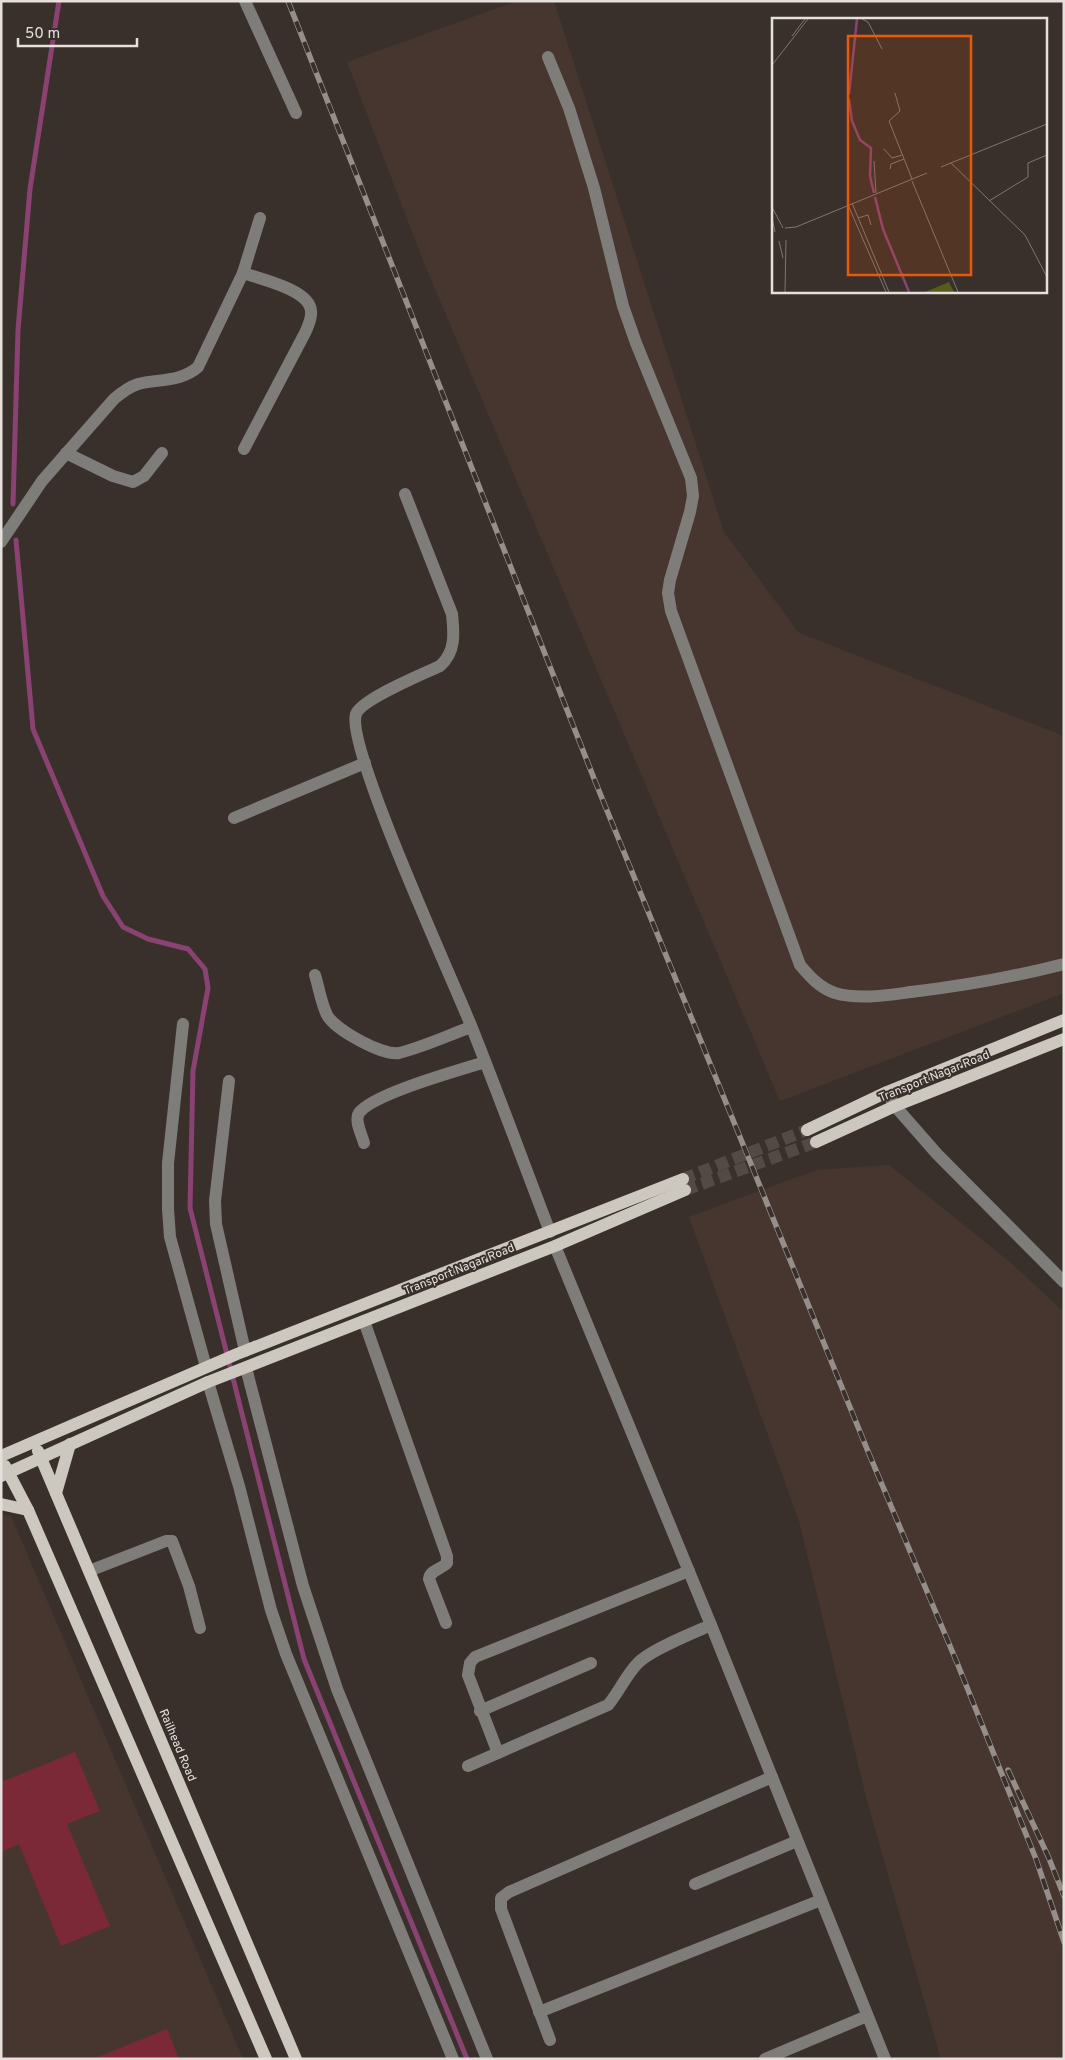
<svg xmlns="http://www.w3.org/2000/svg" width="1065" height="2060" viewBox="0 0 1065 2060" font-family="Overpass,sans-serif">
<rect width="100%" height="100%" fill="#39302b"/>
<g fill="#46362f">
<path d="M517,1H554L724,532L799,633L1064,736V993L780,1101L424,263L347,62Z"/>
<path d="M889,1165L1010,1262L1064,1312V2059H941L867,1801L799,1521L689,1217L816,1170Z"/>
<path d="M1,1514L11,1516L243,2059H1Z"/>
</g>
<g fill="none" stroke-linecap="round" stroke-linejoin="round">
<g stroke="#8a4272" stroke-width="5">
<path d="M13,504L18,330L30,189L59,1"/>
<path d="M16,540L33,729L103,896L123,927L148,939L188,949L205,969L208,988L193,1071L190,1208L304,1659L467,2059"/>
</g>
</g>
<g fill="#7b2936">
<path d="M75,1752L100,1811L67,1824L110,1926L61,1946L19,1844L1,1852V1782Z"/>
<path d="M167,2029L179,2059H95V2058Z"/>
</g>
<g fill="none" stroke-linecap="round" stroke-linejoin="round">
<g stroke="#534a46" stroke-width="12" stroke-dasharray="12 6" stroke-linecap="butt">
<path d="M683,1179L807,1130"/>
<path d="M685,1190L816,1142"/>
</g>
<g stroke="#7f7d79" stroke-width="12">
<path d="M245,1L296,113"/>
<path d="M548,57L569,108L594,188L623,306L636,343L691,478L693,496L690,512L670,580L668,593L671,611L800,965C810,977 820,988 835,993C858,1000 888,995 911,992C963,986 1013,977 1064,964"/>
<path d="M243,273C261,279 310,290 311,311C312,319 308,326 305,333L244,449"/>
<path d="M66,453L113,476L133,482L144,476L162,453"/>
<path d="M405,494L452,614C454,633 456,652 440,666C423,674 362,699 356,714C345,746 454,982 472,1028C499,1096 524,1164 550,1232"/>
<path d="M1,542L42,481L114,399C121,393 129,387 138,384C158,379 181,382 198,367L243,273L260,218"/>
<path d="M234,818L365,763"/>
<path d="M315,975C319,988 321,1003 327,1015C335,1030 383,1056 399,1053C423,1047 449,1035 471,1027"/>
<path d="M183,1024L168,1163V1209L170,1237L206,1367"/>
<path d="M229,1081L215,1201L216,1224L245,1351"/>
<path d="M887,1092L895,1106L937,1154L1064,1282"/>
<path d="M364,1143C362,1135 354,1121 359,1113C372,1094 460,1070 485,1062"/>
<path d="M555,1246L711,1625L885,2059"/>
<path d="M364,1321L447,1556V1563C442,1569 430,1570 429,1579L446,1623"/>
<path d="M246,1368L303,1586L337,1689L487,2059"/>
<path d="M208,1382L239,1486L271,1610L286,1654L453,2059"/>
<path d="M89,1571L166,1541H172L189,1586L200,1628"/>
<path d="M480,1711L591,1663"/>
<path d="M498,1753L468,1675L470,1663L475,1657L689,1571"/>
<path d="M468,1766L608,1705C619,1692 626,1675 638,1663C650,1650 693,1633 711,1625"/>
<path d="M695,1884L797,1841"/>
<path d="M539,2012L821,1900"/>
<path d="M550,2040L501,1909V1898L509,1892L772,1777"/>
<path d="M765,2059L867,2016"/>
</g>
<g stroke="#cdc8bf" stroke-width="12">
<path d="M807,1130L887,1092L1064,1020"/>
<path d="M816,1142L895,1106L1064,1039"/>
<path d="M38,1451L296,2059"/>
<path d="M1,1456L237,1354L683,1179"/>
<path d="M5,1466L28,1510L266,2059"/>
<path d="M1,1476L208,1382L555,1246L685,1190"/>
<path d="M56,1493L70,1444"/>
<path d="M1,1504L28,1510"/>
</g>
<defs>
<g id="rail">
<path d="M288,1L595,781L867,1449L958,1665L1036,1859L1064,1942"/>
<path d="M1008,1770L1048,1856L1064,1896"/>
</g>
</defs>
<use href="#rail" stroke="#968e8a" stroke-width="5.5"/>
<use href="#rail" stroke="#39302b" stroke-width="4" stroke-dasharray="11" stroke-linecap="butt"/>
</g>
<g text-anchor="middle" stroke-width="4" stroke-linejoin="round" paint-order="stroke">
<g font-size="12" fill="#e6e0dd" stroke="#39302b">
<text transform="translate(934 1076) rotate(-22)" y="4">Transport Nagar Road</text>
<text transform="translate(459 1269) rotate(-22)" y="4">Transport Nagar Road</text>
<text transform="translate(178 1745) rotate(67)" y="4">Railhead Road</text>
</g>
</g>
<g transform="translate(772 18)">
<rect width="275" height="275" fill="#39302b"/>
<path d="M177,264L182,274H153Z" fill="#575c1d"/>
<path fill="none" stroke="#8a4272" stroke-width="2.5" d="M77,76L85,1M77,81L80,103L88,122L99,130L98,158L102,175M103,179L111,211L137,274"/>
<path fill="none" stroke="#7e7672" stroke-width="1" d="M90,1L96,4L110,31M20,18L33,1M0,47L36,1M123,75L128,93L117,103L140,161M112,131L120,140L130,137M102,143L104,175M179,145L253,217L275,259M169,149L275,106M118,151L119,146L132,141M140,163L186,274M217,183L256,159V145L275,137M80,185L117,274M76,187L114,274M0,189L11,210M0,199L3,214M86,200L96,197L99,207M13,210L24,209L155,155M7,223L11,240M13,274L14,222"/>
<path fill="#e8590c" fill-opacity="0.15" stroke="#e8590c" stroke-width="2.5" d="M76,18H199V257H76Z"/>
<rect width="275" height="275" fill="none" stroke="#e6e0dd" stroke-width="2.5"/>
</g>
<rect width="1065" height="2060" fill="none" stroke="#e6e0dd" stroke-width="5"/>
<path d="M18 38v8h119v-8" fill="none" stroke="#e6e0dd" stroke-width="2.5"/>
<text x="25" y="38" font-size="15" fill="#e6e0dd" stroke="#39302b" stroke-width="4" paint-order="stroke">50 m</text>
</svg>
